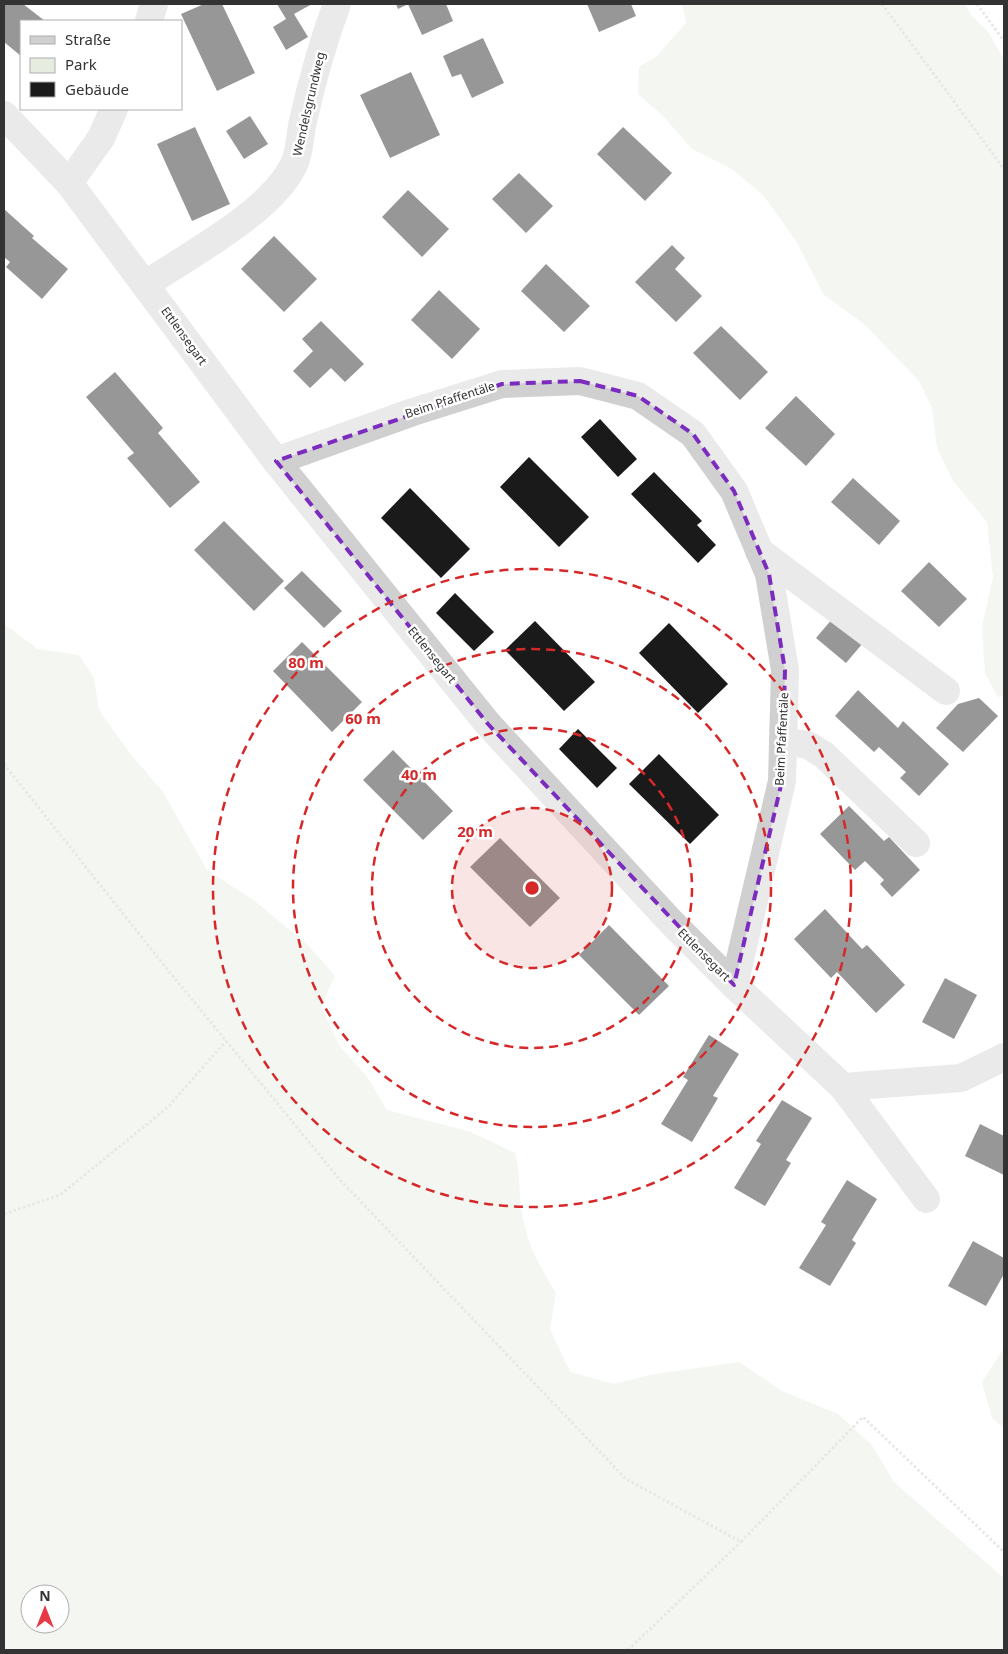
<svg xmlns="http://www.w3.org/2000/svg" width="1008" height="1654" viewBox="0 0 1008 1654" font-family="'Noto Sans',sans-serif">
<rect width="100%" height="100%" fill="#fff"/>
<g fill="#e6ecdf" fill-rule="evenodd">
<path d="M682,4H965L971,15L989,33L1004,60V696L998,697L985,674L982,627L993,577L987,522L953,481L937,448L932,408L919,381L864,324L824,295L796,241L763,195L732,169L692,149L662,115L638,94L639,67L656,57L686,23Z"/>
<path d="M4,624L38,649L79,655L94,678L99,710L129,752L163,792L207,870L255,901L308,945L335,976L321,1006L339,1045L368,1078L387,1110L471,1132L515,1153C520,1172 519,1189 521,1207C526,1243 538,1263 556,1293L550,1329L570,1372L614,1384L649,1375L739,1362L782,1391L838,1414L872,1445L894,1482L1004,1578V1650H4ZM30,1594H60V1624H30Z"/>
<path d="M1004,1348V1428L992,1418L982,1382Z"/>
</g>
<g fill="#1a1a1a">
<path d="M4,4H23L45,21H21V56L4,42Z"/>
<path d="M204,4H222L255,73L217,91L181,14Z"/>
<path d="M277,4H312L294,14L308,37L286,50L273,27L286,19Z"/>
<path d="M396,4H446L453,21L422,35L408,4L398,9Z"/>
<path d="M587,4H631L636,16L599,32Z"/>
<path d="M483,38L504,83L472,98L461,74L452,77L443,56Z"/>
<path d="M411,72L440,135L390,158L360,95Z"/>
<path d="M250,116L268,144L244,159L226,131Z"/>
<path d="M195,127L230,204L192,221L157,144Z"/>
<path d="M623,127L672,173L645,201L597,154Z"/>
<path d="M519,173L553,206L526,233L492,199Z"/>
<path d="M408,190L449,229L422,257L382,217Z"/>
<path d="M4,209L34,236L32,238L68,269L42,299L6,267L10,262L4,257Z"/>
<path d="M274,236L317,279L284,312L241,269Z"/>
<path d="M672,245L685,258L675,269L702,296L676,322L635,282Z"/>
<path d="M546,264L590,306L564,332L521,291Z"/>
<path d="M439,290L480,329L452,359L411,320Z"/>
<path d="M321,321L364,364L345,382L331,368L310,388L293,371L313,351L302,339Z"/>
<path d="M721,326L768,372L740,400L693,353Z"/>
<path d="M115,372L163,428L158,433L200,482L170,508L127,458L134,453L86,397Z"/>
<path d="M796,396L835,434L806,466L765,428Z"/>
<path d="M600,419L637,459L618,477L581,437Z"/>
<path d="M529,457L589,517L559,547L500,487Z"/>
<path d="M654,472L702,521L697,525L716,545L698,563L631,494Z"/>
<path d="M853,478L900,521L879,545L831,502Z"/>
<path d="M410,488L470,549L441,578L381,518Z"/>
<path d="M224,521L284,581L254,611L194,550Z"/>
<path d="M929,562L967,599L939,627L901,591Z"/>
<path d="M302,571L342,611L324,628L284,588Z"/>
<path d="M455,593L494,632L474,651L436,613Z"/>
<path d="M833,618L863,643L846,663L816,638Z"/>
<path d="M535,621L595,682L564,711L505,650Z"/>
<path d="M669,623L728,684L698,713L639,653Z"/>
<path d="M302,642L362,702L332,732L273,671Z"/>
<path d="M858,690L898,728L903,721L949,764L919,796L900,778L906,772L879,747L874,752L835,716Z"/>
<path d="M979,698L998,716L963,752L936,728L958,704Z"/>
<path d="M578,729L617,768L597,788L559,749Z"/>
<path d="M393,750L453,811L423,840L363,780Z"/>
<path d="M659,754L719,815L690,844L629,784Z"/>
<path d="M849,806L884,841L889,837L920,870L892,897L880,884L884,880L865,861L855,870L820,834Z"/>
<path d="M500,838L560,898L530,927L470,867Z"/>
<path d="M825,909L862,949L867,945L905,985L876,1013L837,972L831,978L794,939Z"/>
<path d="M609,925L669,986L639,1015L579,955Z"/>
<path d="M945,978L977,995L954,1039L922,1022Z"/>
<path d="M709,1035L739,1054L713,1096L718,1098L692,1142L661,1124L688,1080L683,1077Z"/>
<path d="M782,1100L812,1118L786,1160L791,1163L765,1206L734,1188L761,1144L756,1141Z"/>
<path d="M980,1124L1004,1136V1175L965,1156Z"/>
<path d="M847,1180L877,1199L852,1240L856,1243L830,1286L799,1268L826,1225L821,1222Z"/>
<path d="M973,1241L1004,1258V1274L986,1306L948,1286Z"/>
</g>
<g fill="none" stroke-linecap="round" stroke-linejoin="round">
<g stroke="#cdcdcd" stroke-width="3" stroke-dasharray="2.5 2.5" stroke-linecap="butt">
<path d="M882,4L1004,169"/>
<path d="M977,4L1004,41"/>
<path d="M4,764L167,969L341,1181L626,1479L741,1542L863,1417L1004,1552"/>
<path d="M4,1214L60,1195L167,1108L226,1041"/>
<path d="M628,1650L741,1542"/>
</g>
<g stroke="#d0d0d0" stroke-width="28">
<path d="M149,21L154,4"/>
<path d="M4,115L69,183L276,461L488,724L671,922L734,985L843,1087L961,1078L1004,1057"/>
<path d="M69,183L101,138L114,109"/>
<path d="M146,284C189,255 275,210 295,162C300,150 300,134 303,121C312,81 323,42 337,4"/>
<path d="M276,461L413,412L502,384L580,381L638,396L693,434L734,491L769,574L785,670L782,781L734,985"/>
<path d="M759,551L946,691"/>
<path d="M783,741L808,745L824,755L916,843"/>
<path d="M843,1087L926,1199"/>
</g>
</g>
<path d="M0 0H1008V1654H0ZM580,381L638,396L693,434L734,491L769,574L785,670L782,781L734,985L488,724L276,461L502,384Z" fill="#fff" fill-opacity=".55" fill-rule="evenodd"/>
<path fill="none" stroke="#7b2cbf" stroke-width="4" stroke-dasharray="10 6" stroke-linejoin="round" d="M580,381L638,396L693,434L734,491L769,574L785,670L782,781L734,985L488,724L276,461L502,384Z"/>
<circle cx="532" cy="888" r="80" fill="#d62828" fill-opacity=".12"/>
<g fill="none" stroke="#d62828" stroke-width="2.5" stroke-dasharray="9 6">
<circle cx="532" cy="888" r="80"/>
<circle cx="532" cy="888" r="160"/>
<circle cx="532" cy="888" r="239"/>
<circle cx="532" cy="888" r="319"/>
</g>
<g text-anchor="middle" stroke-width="5" stroke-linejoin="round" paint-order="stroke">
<g font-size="12" fill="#333" stroke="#fff">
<text transform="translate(309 104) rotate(-77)" y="4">Wendelsgrundweg</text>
<text transform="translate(184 336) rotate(54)" y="4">Ettlensegart</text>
<text transform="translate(450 400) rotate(-18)" y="4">Beim Pfaffentäle</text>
<text transform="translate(432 655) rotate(51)" y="4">Ettlensegart</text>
<text transform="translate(782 739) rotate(-87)" y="4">Beim Pfaffentäle</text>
<text transform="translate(704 955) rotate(45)" y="4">Ettlensegart</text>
</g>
</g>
<circle cx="532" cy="888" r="8" fill="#d62828" stroke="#fff" stroke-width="2.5"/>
<g font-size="15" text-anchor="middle" font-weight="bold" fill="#d62828" stroke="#fff" stroke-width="5" stroke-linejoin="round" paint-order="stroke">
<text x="306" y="668">80 m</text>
<text x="363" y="724">60 m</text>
<text x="419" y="780">40 m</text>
<text x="475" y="837">20 m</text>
</g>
<rect width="1008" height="1654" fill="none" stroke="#333333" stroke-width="10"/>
<rect x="20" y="20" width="162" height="90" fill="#ffffff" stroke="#adadad"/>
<rect x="30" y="36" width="25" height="8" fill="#d0d0d0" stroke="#adadad"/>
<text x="65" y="45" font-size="15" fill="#333333">Straße</text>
<rect x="30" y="58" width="25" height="15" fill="#e6ecdf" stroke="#adadad"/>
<text x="65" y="70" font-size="15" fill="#333333">Park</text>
<rect x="30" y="82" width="25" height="15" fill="#1a1a1a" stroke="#adadad"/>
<text x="65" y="95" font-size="15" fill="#333333">Gebäude</text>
<g transform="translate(45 1609)"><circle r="24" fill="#ffffff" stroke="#adadad"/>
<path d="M0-4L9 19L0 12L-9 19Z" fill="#e63946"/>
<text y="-8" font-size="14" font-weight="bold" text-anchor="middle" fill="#333333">N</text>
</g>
</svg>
